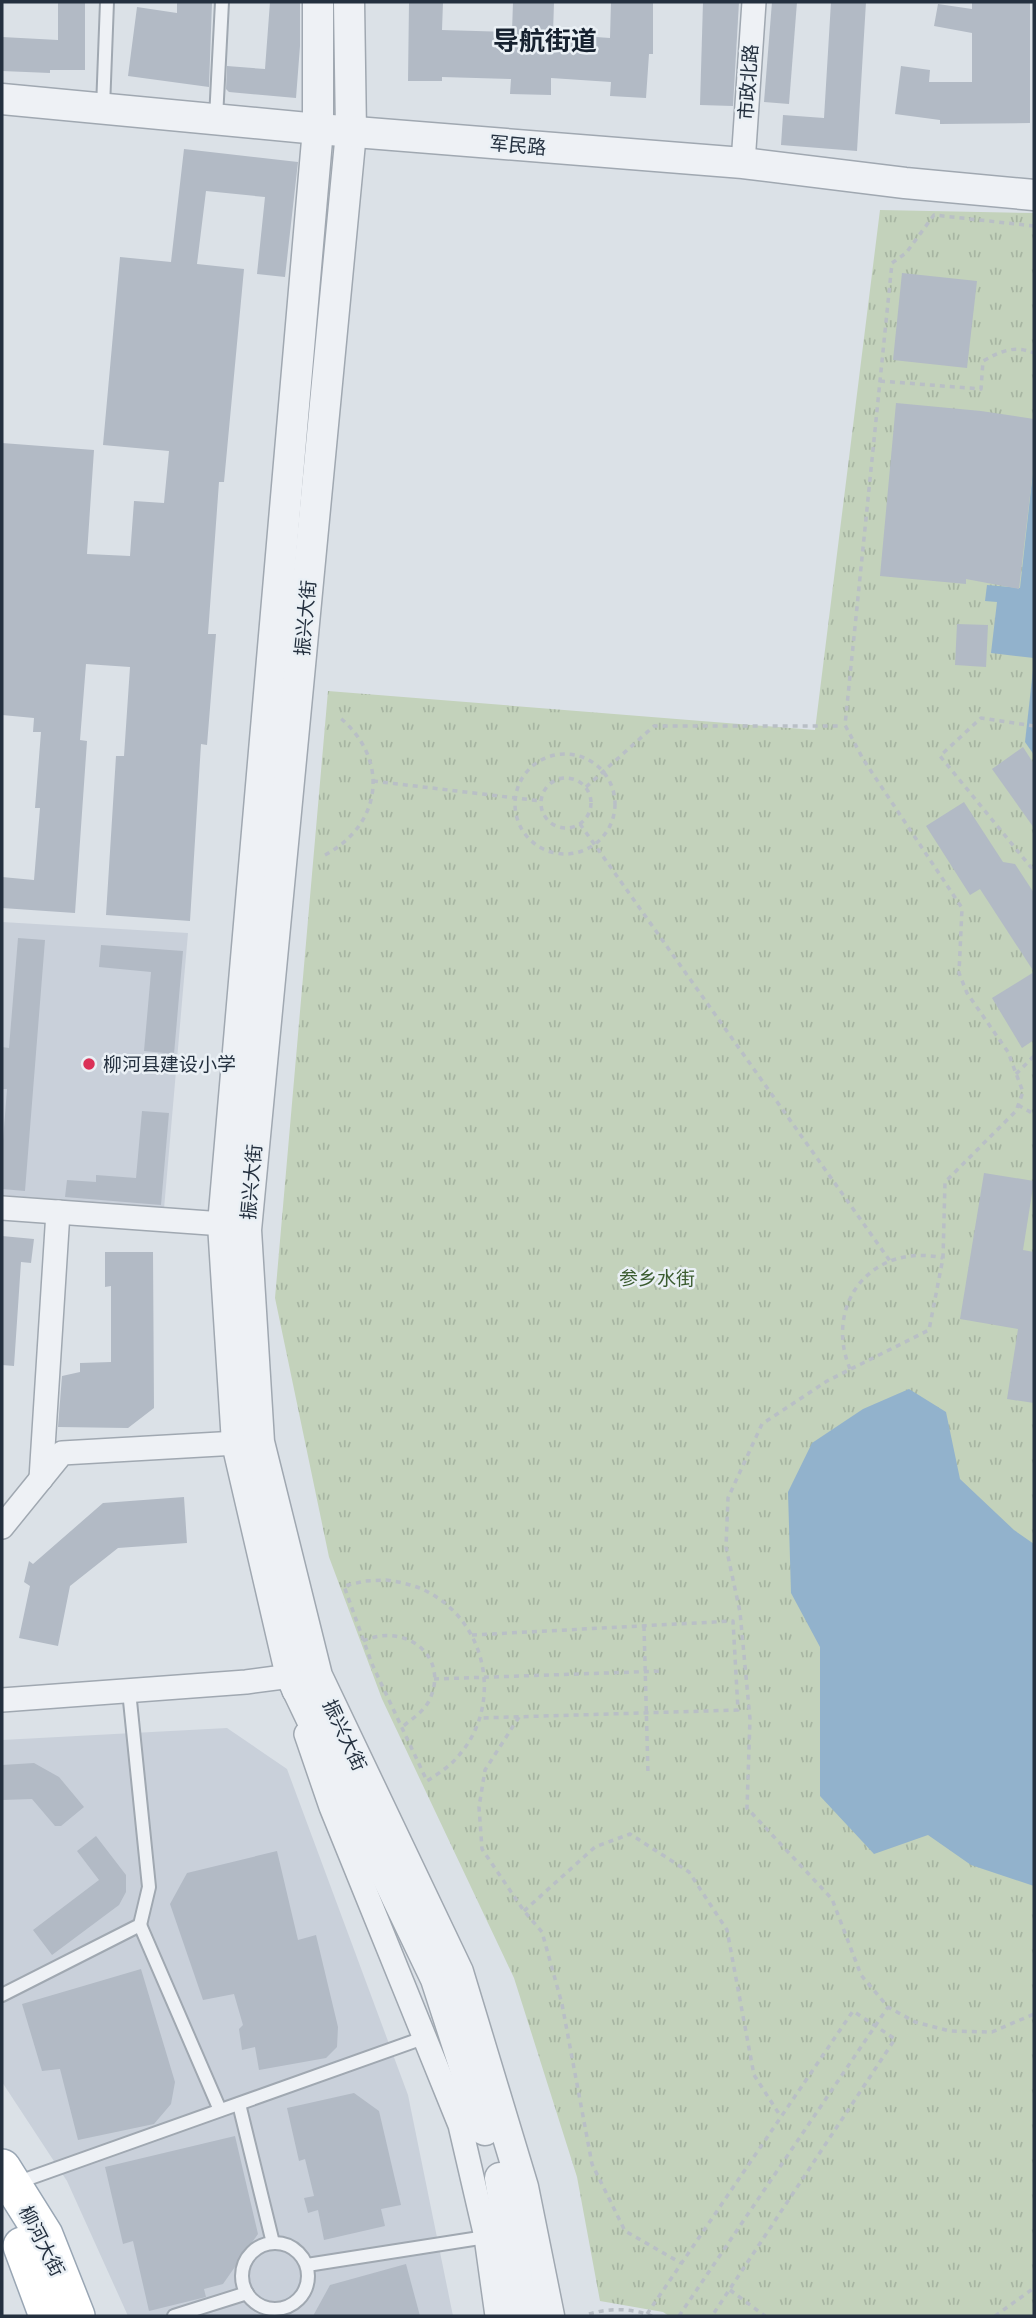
<svg xmlns="http://www.w3.org/2000/svg" width="1036" height="2318" viewBox="0 0 1036 2318" font-family="Overpass,'Noto Sans SC',sans-serif">
<defs>
<pattern id="park-tufts" width="24" height="20" patternUnits="userSpaceOnUse" patternTransform="scale(1.75)"><rect width="24" height="20" fill="#c3d2bb"/><path d="M3 7l-1-3M5 7V3M7 7l1-3M15 17l-1-3M17 17v-4M19 17l1-3" fill="none" stroke="#a7b5a2"/></pattern>
</defs>
<rect width="100%" height="100%" fill="#dbe1e7"/>
<g fill="#c9d0da">
<path d="M2,922L188,933L164,1209L2,1195Z"/>
<path d="M227,1728L287,1769L408,2095L453,2316H128L67,2181L2,2082V1740Z"/>
</g>
<path fill="url(#park-tufts)" d="M880,210L1034,213V2316H669L663,2312L600,2301L577,2177L514,1978L382,1699L329,1557L275,1298L328,691L815,730Z"/>
<g fill="#92b2cc">
<path d="M1034,462V658L991,653L997,602L985,601L987,585L1020,588Z"/>
<path d="M1034,661V755L1025,742Z"/>
<path d="M909,1389L946,1412L960,1479L1014,1530L1034,1544V1886L971,1865L928,1835L874,1854L820,1796V1647L791,1593L788,1492L812,1443L863,1409Z"/>
</g>
<g fill="#b2bac5">
<path d="M58,2H85V70H50V73L2,71V37L58,40Z"/>
<path d="M177,2H212L209,87L128,76L137,7L177,13Z"/>
<path d="M270,2H300V46L296,98L229,92L226,89L227,66L265,69Z"/>
<path d="M409,2H443L442,30L512,32L513,2H554L553,34L610,38L611,2H653V54H649L646,98L610,96L611,82L551,78V95L510,94L511,79L442,77V81H408Z"/>
<path d="M703,2H739L733,106L700,105Z"/>
<path d="M772,2H797L789,104L764,102Z"/>
<path d="M831,2H866L857,151L781,145L783,115L824,118Z"/>
<path d="M972,2H1030V123L940,124V120L895,114L901,66L930,70L929,82H972V33L934,26L938,4L972,9Z"/>
<path d="M184,149L298,162L285,277L257,274L265,197L206,191L197,264L244,269L224,482H219L208,634H216L207,745L201,744L190,921L106,915L116,756H124L130,667L86,664L80,740L87,741L75,913L2,908V877L34,880L40,808H35L41,732H33L34,718L2,715V443L94,450L87,554L130,556L134,501L164,503L169,451L103,445L120,257L171,262Z"/>
<path d="M902,273L977,281L967,368L893,360Z"/>
<path d="M896,403L981,411L1034,419V462L1019,589L966,579V584L880,576Z"/>
<path d="M957,624L988,625L986,667L955,665Z"/>
<path d="M1023,747L1034,764V828L992,769Z"/>
<path d="M964,802L1003,862L1015,864L1034,893V972L980,889L970,895L926,826Z"/>
<path d="M18,938L45,940L25,1191L2,1189V1154L7,1089H2V1047L9,1048Z"/>
<path d="M101,945L183,951L174,1054L144,1051L151,972L99,967Z"/>
<path d="M1034,972V1040L1022,1048L992,998Z"/>
<path d="M142,1111L169,1113L161,1205L65,1197L67,1180L96,1182V1175L136,1178Z"/>
<path d="M984,1173L1034,1181L1023,1250L1034,1252V1403L1007,1399L1018,1329L960,1319Z"/>
<path d="M2,1236L34,1239L31,1263L21,1262L14,1366L2,1365Z"/>
<path d="M105,1252H153L154,1408L128,1428L58,1427L62,1376L80,1372V1363L111,1362V1286L105,1287Z"/>
<path d="M184,1497L187,1543L118,1548L70,1586L58,1646L19,1638L30,1586L24,1582L29,1561L33,1564L103,1503Z"/>
<path d="M34,1763L59,1777L84,1807L61,1826H55L32,1799L2,1800V1765Z"/>
<path d="M96,1836L126,1875V1892L119,1905L52,1955L33,1930L99,1880L77,1851Z"/>
<path d="M277,1851L298,1940L316,1935L338,2027L337,2047L326,2058L259,2070L255,2047L242,2050L239,2029L243,2025L234,1994L203,2000L170,1904L187,1873Z"/>
<path d="M141,1969L175,2082L171,2104L154,2124L78,2140L60,2069L42,2071L22,2004Z"/>
<path d="M354,2093L379,2111L401,2205L381,2209L385,2226L324,2240L318,2210L308,2213L304,2198L314,2196L305,2159L299,2161L287,2108Z"/>
<path d="M235,2136L258,2234L223,2284L204,2289L206,2297L149,2311L133,2241L123,2244L105,2167Z"/>
<path d="M406,2264L420,2316H313L330,2285Z"/>
</g>
<g fill="none" stroke-linecap="round" stroke-linejoin="round">
<defs>
<g id="service">
<path d="M103,108L107,2"/>
<path d="M216,118L222,2"/>
<path d="M140,1925L220,2110"/>
<path d="M2,1995L140,1925L149,1887L129,1691"/>
<path d="M239,2104L273,2243"/>
<path d="M16,2183L426,2037"/>
<circle cx="275" cy="2276" r="33"/>
<path d="M307,2265L486,2237"/>
<path d="M174,2316L247,2293"/>
</g>
<g id="minor">
<path d="M743,163L754,2"/>
<path d="M2,1208L223,1224"/>
<path d="M41,1479L58,1212"/>
<path d="M2,1527L62,1453L237,1443"/>
<path d="M2,1700L246,1682L291,1676L294,1691"/>
<path d="M306,1734L331,1807L460,2125L486,2237L497,2316"/>
</g>
<g id="tertiary">
<path d="M318,2V129L223,1224L237,1443L291,1676L436,1979L485,2130"/>
<path d="M349,2L351,132L246,1230L259,1442L317,1676L458,1972L523,2187L549,2316"/>
<path d="M2,99L318,129L743,163L905,183L1034,195"/>
<path d="M500,2178L523,2316"/>
</g>
<g id="primary">
<path d="M2,2168L44,2235L76,2316"/>
<path d="M22,2246L48,2316"/>
</g>
</defs>
<use href="#service" stroke="#a0a8b1" stroke-width="16"/>
<use href="#minor" stroke="#a0a8b1" stroke-width="26"/>
<use href="#tertiary" stroke="#a0a8b1" stroke-width="33"/>
<use href="#primary" stroke="#99a6b4" stroke-width="40"/>
<g stroke="#b9bfc6" stroke-width="3.5" stroke-dasharray="5 5" stroke-linecap="butt">
<path d="M1034,226L934,215L906,253L892,263L845,725L863,759L962,908L959,973L967,993L1008,1052L1023,1092L1016,1111L945,1182L943,1258L929,1330L827,1381L762,1424L728,1498L726,1547L740,1612L750,1719L747,1808L832,1899L861,1975L888,2007L915,2022L950,2031L992,2032L1034,2014"/>
<path d="M880,381L981,389L983,361C1001,351 1014,345 1034,353"/>
<path d="M1034,726L981,718L940,756L1034,871"/>
<circle cx="565" cy="804" r="50"/>
<circle cx="566" cy="803" r="25"/>
<path d="M373,781L541,801"/>
<path d="M586,787L654,726H841"/>
<path d="M580,824L890,1261"/>
<path d="M325,855C383,824 390,758 338,716"/>
<path d="M1016,1074L1034,1056"/>
<path d="M1018,1105L1034,1114"/>
<path d="M850,1369C823,1303 873,1242 943,1258"/>
<path d="M386,1580C400,1582 415,1585 428,1592C487,1623 503,1703 460,1754C451,1766 439,1773 427,1781L372,1664L344,1586L365,1581Z"/>
<path d="M644,1626L648,1774"/>
<path d="M472,1635L733,1621L738,1710L480,1718"/>
<path d="M363,1641C405,1622 451,1656 429,1701C423,1712 412,1719 402,1727"/>
<path d="M434,1679L664,1671"/>
<path d="M519,1717L485,1770L479,1807L482,1849L524,1911L542,1932L562,2004L592,2164L625,2231L681,2263"/>
<path d="M524,1911L595,1847L630,1834L689,1872L727,1930L754,2075L781,2117"/>
<path d="M730,2290L765,2316"/>
<path d="M589,2314C609,2308 632,2308 652,2316"/>
<path d="M647,2314L853,2011L895,2039L712,2316"/>
<path d="M679,2316L888,2007"/>
<path d="M995,2316L1034,2288"/>
</g>
<use href="#service" stroke="#eef1f5" stroke-width="12"/>
<use href="#minor" stroke="#eef1f5" stroke-width="23"/>
<use href="#tertiary" stroke="#eef1f5" stroke-width="30"/>
<use href="#primary" stroke="#fff" stroke-width="37"/>
</g>
<circle fill="#db3158" stroke="#eaf0f5" stroke-width="2.5" cx="89" cy="1064" r="7"/>
<g text-anchor="middle" stroke-width="5" stroke-linejoin="round" paint-order="stroke">
<g font-size="19" fill="#24303f" stroke="#eaf0f5">
<text transform="translate(748 82) rotate(-86)" y="7">市政北路</text>
<text transform="translate(518 145) rotate(5)" y="7">军民路</text>
<text transform="translate(305 618) rotate(-85)" y="7">振兴大街</text>
<text transform="translate(251 1182) rotate(-85)" y="7">振兴大街</text>
<text transform="translate(345 1735) rotate(65)" y="7">振兴大街</text>
<text transform="translate(42 2241) rotate(63)" y="7">柳河大街</text>
</g>
<g font-size="19" fill="#24303f" stroke="#eaf0f5" text-anchor="start">
<text x="103" y="1071">柳河县建设小学</text>
</g>
<g font-size="19" fill="#3b5c30" stroke="#eaf0f5">
<text x="657" y="1285">参乡水街</text>
</g>
<g font-size="26" font-weight="bold" fill="#16212f" stroke="#eaf0f5">
<text x="545" y="50">导航街道</text>
</g>
</g>
<rect width="1036" height="2318" fill="none" stroke="#24303f" stroke-width="7"/>
</svg>
